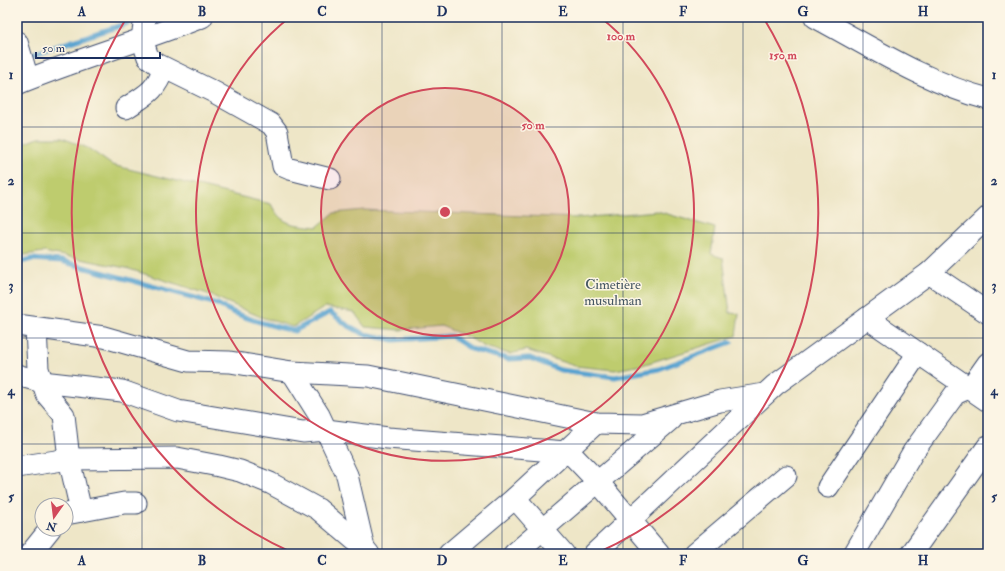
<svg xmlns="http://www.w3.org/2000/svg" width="1005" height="571" viewBox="0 0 1005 571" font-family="'IM FELL Double Pica',serif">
<rect width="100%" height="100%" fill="#fcf5e5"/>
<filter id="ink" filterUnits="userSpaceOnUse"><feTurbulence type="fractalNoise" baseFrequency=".025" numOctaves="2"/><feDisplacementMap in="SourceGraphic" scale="8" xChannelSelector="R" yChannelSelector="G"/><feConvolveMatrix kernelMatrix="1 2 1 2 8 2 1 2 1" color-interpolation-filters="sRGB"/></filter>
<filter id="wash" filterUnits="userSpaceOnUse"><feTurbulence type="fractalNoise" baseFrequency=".012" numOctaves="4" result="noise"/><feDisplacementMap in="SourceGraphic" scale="16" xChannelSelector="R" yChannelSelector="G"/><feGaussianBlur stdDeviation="0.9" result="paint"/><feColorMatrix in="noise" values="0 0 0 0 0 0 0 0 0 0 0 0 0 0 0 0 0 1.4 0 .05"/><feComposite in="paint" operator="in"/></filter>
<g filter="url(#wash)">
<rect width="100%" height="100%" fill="#eee6c7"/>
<path fill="#becc6e" stroke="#6c7e66" d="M38,138H62L88,148L112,165L271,204C282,227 295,224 317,227L334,213L364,210L579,218L657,211L715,228L711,254L723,258L730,313L739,314L736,336L642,365L615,370L575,366L526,350L510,354L485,347L468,337L441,326L400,330L365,327L354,312L325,307L293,327L261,317L208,294L126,268L44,252L17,256V146Z"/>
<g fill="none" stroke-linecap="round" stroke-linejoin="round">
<g stroke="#58a3d0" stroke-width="5">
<path d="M27,56L140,19"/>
<path d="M17,263L32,259L61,261L217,304C241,318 266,324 294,331L330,312L347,325L364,334L394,340L451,336L471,349L508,359L530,358L560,370L615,377L659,369L731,342"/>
</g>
</g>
</g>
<g filter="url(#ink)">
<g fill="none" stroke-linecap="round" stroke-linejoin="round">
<defs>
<g id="minor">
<path d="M145,17L142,39L148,57L157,64L214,92L271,124L277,132L283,166L290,169L330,179"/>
<path d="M815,17C869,46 929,84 988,99"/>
<path d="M17,42L28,79"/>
<path d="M17,84C78,59 141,41 202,17"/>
<path d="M126,108C147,94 155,92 164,68"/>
<path d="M929,273L988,313"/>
<path d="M867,318L988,401"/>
<path d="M17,325L104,337L188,361L230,362L292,372L368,376L596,423L642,424L720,401L765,394"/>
<path d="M36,328L38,369L47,395L64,415L69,459L81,511"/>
<path d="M292,372L319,415L347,475L364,548L362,550"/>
<path d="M17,375L42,382L122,391L178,411L303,432L326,430L388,438L566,452L574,457L598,482L659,554"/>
<path d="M17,467L69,459L177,458L219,466L240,471L270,483L318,509L364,548L369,554"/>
<path d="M828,487L918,353"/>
<path d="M515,498L564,554"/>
<path d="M66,514L124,503H136"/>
<path d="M30,554L50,529"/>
<path d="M449,554L515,498L596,423"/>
<path d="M514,554L671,419"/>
<path d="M594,554L775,385L929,273L988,217"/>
<path d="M694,554L786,476"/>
<path d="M854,554L913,452L955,394L971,387L988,363"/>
<path d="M911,554L988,446"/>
</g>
</defs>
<use href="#minor" stroke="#3b4a6e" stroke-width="23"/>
<use href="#minor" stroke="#fff" stroke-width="21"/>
</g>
</g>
<path fill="none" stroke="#1b2f5e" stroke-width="1" stroke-opacity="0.55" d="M142,17V554M262,17V554M382,17V554M502,17V554M623,17V554M743,17V554M863,17V554M17,127H988M17,233H988M17,338H988M17,444H988"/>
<circle cx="445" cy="212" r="124" fill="#d1495b" fill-opacity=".12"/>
<g fill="none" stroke="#d1495b" stroke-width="2">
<circle cx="445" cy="212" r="124"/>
<path d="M600 17A249 249 0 1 1 290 17"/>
<path d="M293 553A373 373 0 0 1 127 17M763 17A373 373 0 0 1 597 553"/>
</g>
<g text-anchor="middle" stroke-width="3" stroke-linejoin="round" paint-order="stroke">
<g font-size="14" fill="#445662" stroke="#fcf5e5">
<text x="613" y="289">Cimetière<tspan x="613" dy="16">musulman</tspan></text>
</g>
</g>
<circle cx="445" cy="212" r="6" fill="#d1495b" stroke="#fcf5e5" stroke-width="2"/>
<g font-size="12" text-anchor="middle" font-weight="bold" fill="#d1495b" stroke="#fcf5e5" stroke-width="3" stroke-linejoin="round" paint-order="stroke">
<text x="621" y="40">100 m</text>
<text x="783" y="59">150 m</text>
<text x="533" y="129">50 m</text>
</g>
<rect width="1005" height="571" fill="none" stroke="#fcf5e5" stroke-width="44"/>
<g transform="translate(54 517) rotate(194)"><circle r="19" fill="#fcf5e5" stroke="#a2a6af"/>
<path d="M0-3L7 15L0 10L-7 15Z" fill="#d1495b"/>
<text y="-6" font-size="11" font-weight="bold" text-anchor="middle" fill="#1b2f5e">N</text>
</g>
<path d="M36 52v6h124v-6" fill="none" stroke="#1b2f5e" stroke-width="2"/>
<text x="42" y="52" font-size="12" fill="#1b2f5e" stroke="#fcf5e5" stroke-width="3" paint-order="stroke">50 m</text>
<rect x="22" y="22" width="961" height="527" fill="none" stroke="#1b2f5e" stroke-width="1.5"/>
<g font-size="13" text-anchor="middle" font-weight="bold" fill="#1b2f5e">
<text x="82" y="16">A</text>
<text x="202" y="16">B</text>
<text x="322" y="16">C</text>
<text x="442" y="16">D</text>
<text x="563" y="16">E</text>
<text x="683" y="16">F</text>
<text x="803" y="16">G</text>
<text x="923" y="16">H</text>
<text x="11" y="79">1</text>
<text x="994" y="79">1</text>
<text x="11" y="185">2</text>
<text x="994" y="185">2</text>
<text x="11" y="290">3</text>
<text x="994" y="290">3</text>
<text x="11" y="395">4</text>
<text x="994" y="395">4</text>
<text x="11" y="501">5</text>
<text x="994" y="501">5</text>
<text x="82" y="565">A</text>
<text x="202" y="565">B</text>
<text x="322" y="565">C</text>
<text x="442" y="565">D</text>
<text x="563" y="565">E</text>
<text x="683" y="565">F</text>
<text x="803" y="565">G</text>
<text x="923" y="565">H</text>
</g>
</svg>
